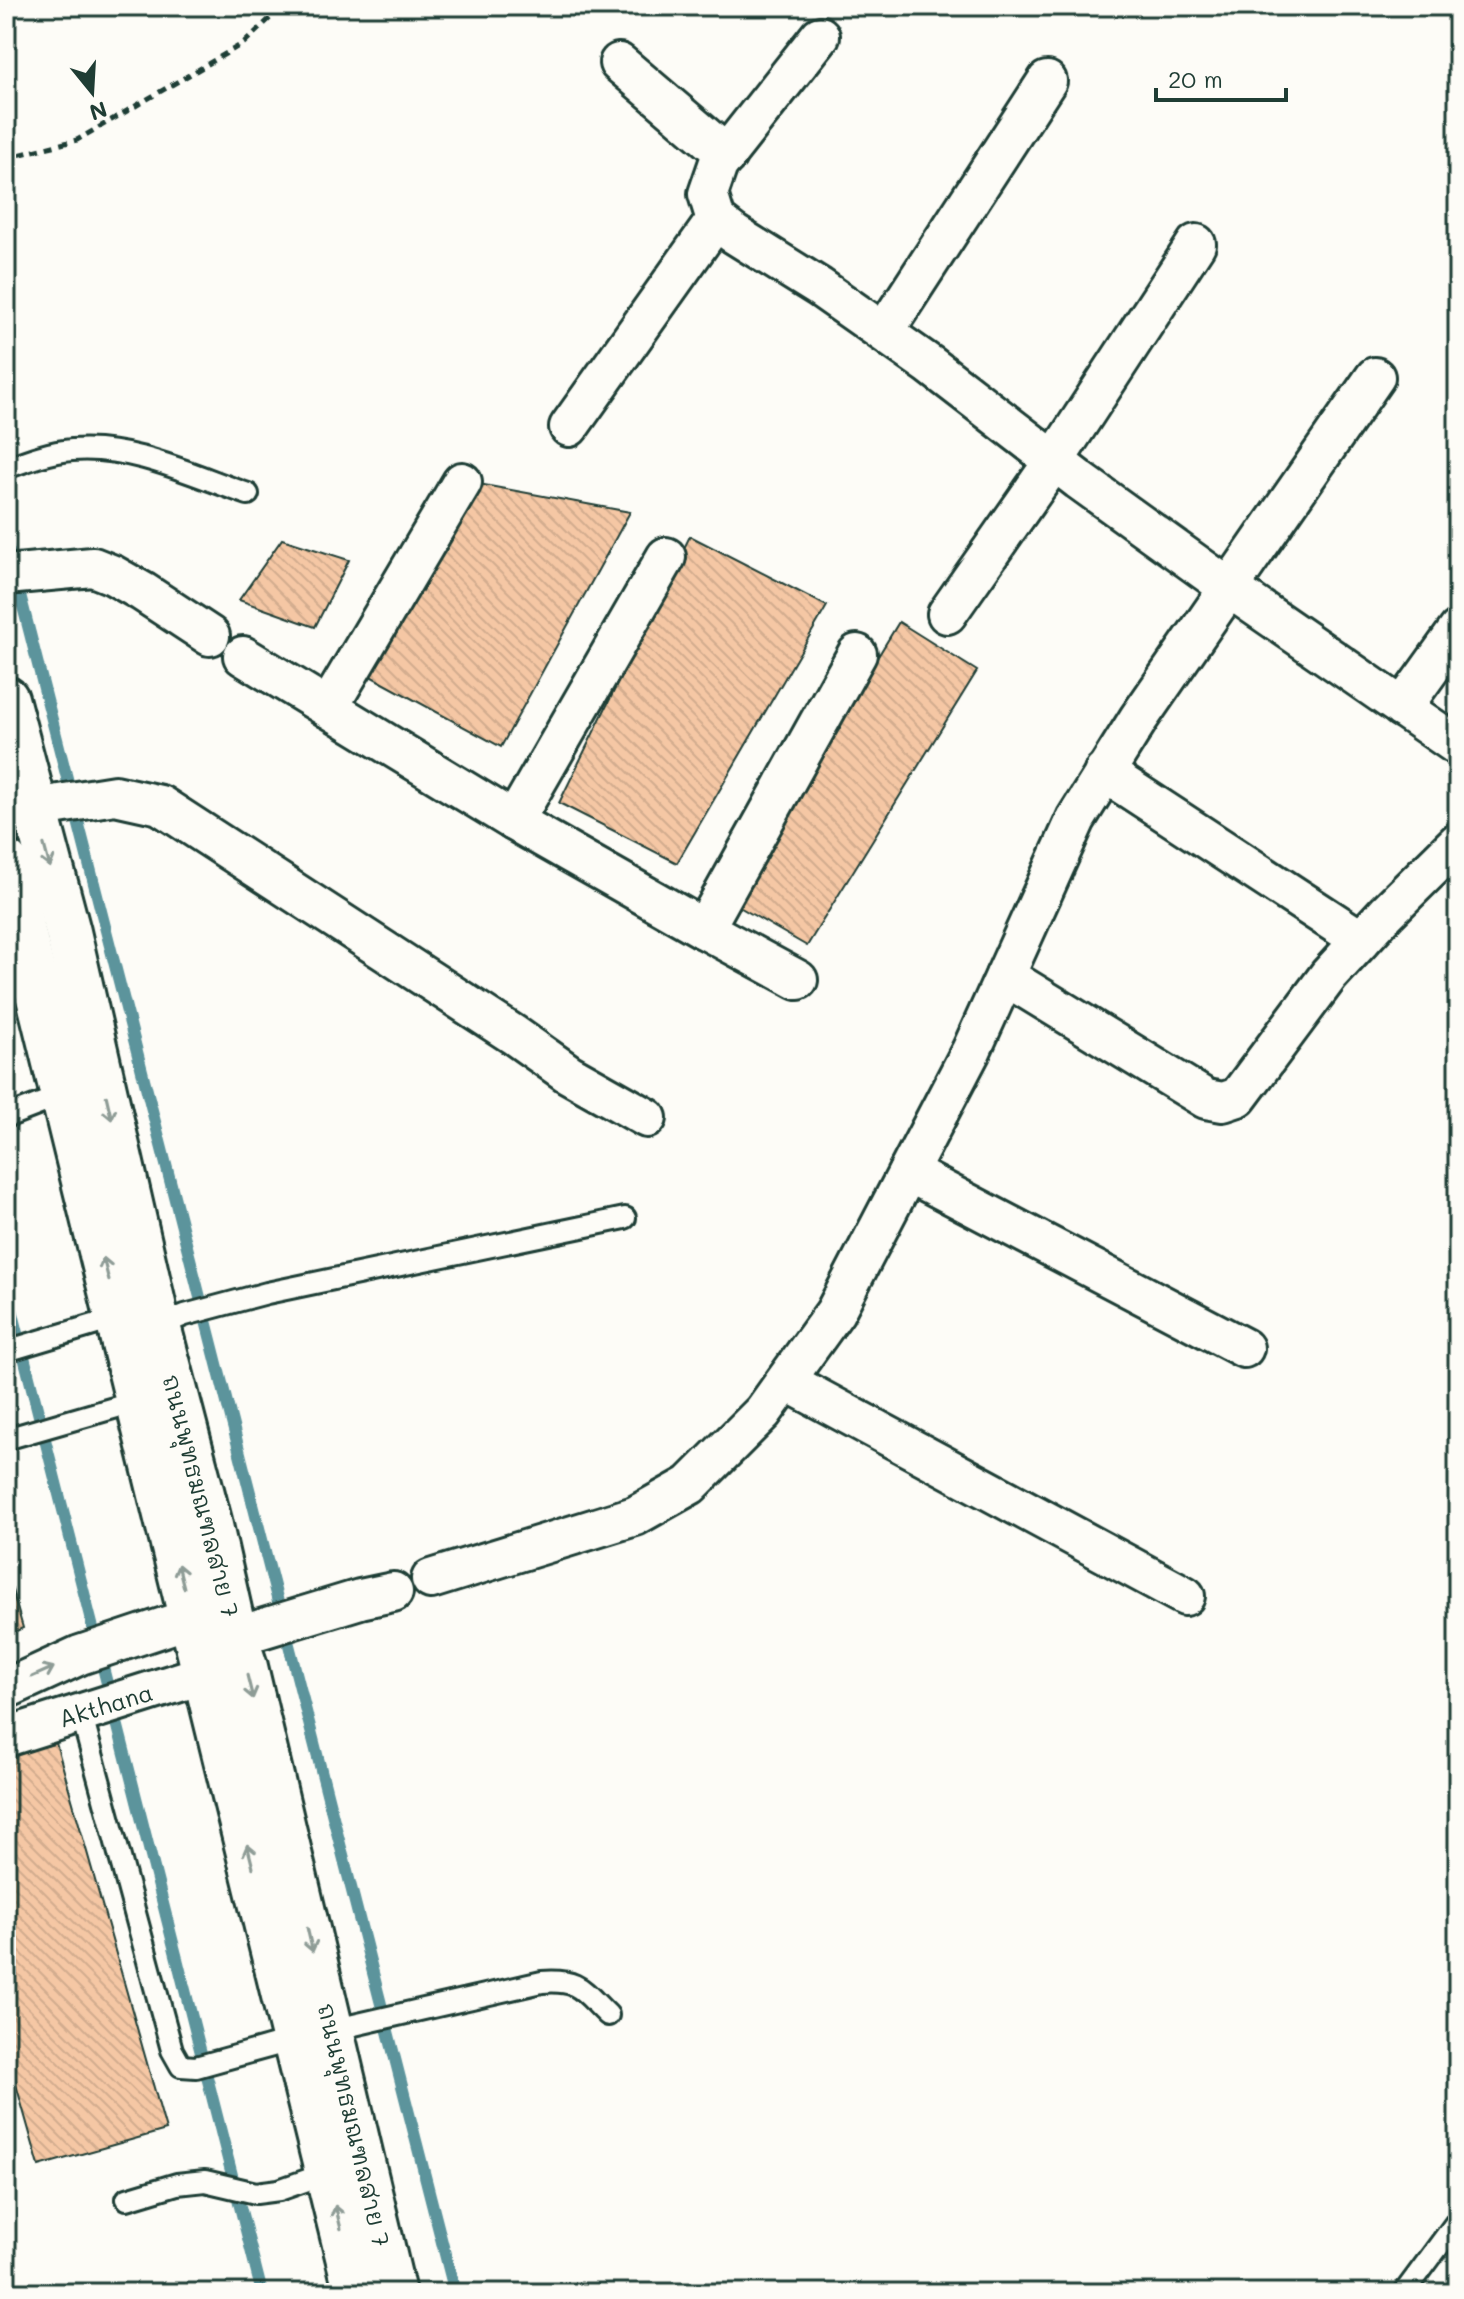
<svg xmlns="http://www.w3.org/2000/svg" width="1464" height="2299" viewBox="0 0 1464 2299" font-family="Mali,'Playpen Sans Thai',sans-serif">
<defs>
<pattern id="building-back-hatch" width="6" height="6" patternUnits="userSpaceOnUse" patternTransform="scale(2)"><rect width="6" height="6" fill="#f5c7a4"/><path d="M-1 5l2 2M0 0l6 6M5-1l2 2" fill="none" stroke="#d2ac8e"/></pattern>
</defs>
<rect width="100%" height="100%" fill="#fdfcf7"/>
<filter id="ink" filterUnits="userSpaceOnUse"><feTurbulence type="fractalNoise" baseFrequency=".0125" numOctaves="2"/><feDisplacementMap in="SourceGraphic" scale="16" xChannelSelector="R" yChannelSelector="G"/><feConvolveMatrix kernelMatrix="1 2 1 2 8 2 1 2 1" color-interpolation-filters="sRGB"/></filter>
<g filter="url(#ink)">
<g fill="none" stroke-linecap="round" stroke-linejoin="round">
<g stroke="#5b949c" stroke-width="12">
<path d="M6,540L455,2293"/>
<path d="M6,1286L262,2293"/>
</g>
</g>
<g fill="url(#building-back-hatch)" stroke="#1f3d34" stroke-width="2">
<path d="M468,482L630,512L501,747L361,671Z"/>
<path d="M690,536L827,606L677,863L559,803Z"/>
<path d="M282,539L349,560L315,627L239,600Z"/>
<path d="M899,622L977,671L807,946L729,901Z"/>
<path d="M6,1569L23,1628L6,1636Z"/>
<path d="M56,1743L166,2130L39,2166L6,2049V1757Z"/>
</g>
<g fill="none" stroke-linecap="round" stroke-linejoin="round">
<defs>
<g id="lane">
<path d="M6,468C28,460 49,452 72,450C132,445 193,475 248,494"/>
<path d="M6,1117L63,1095"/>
<path d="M158,1326L185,1315L267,1293L625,1218"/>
<path d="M6,1351L117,1318"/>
<path d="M6,1439L138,1401"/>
<path d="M81,1713L172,2050L181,2066L196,2067L294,2040"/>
<path d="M332,2030L542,1982C580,1979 582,1990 608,2015"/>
<path d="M127,2199L177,2184L205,2181L256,2193L279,2190L327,2173"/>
<path d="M1404,2293L1458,2220"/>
</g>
<g id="street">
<path d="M820,36L718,165L708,194L716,220L734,234L819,287L930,365L1079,480L1229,588L1458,746"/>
<path d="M619,63L727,155"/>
<path d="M884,332L1047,81"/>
<path d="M569,427L716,220"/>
<path d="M6,575L93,567L113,575L143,592L210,636"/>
<path d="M947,614L1054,461L1196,244"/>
<path d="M243,656L514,821L704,929L857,654"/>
<path d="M328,708L462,482"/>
<path d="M1402,708L1458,630"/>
<path d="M1104,772L1361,940"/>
<path d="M34,808L115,795L160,805L514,1035L569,1074L647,1118"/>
<path d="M514,821L666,557"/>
<path d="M704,929L798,980"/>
<path d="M1005,976L1206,1099L1223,1102L1238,1097L1329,975L1387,912L1458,842"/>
<path d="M908,1172L1244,1348"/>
<path d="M786,1381L1185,1596"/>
<path d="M431,1579L635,1516L690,1485L763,1412L835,1312L971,1051L1076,819L1139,718L1375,377"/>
<path d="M235,1637L360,1599L393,1592"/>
<path d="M6,1689L80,1655L191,1618"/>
<path d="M6,1737L205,1674"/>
</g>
<g id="secondary">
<path d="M6,699L68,932L158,1326L209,1521L235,1637L245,1667L393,2293"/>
<path d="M6,863L357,2293"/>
</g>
</defs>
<use href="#lane" stroke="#1f3d34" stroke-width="26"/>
<use href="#street" stroke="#1f3d34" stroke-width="44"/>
<use href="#secondary" stroke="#1f3d34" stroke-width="50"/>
<path stroke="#1f3d34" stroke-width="5" stroke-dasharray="8 6" stroke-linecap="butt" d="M6,158L77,140L244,43L283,6"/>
<use href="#lane" stroke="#fdfcf7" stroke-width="20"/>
<use href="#street" stroke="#fdfcf7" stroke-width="38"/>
<use href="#secondary" stroke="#fdfcf7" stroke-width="44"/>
</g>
<defs><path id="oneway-shaft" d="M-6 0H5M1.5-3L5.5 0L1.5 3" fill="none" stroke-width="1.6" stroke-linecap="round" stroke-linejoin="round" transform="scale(2)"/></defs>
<g stroke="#8e9c96">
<use href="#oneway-shaft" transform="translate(47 856) rotate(75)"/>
<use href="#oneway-shaft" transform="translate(109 1108) rotate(77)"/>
<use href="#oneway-shaft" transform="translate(106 1269) rotate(-104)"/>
<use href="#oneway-shaft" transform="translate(181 1576) rotate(-104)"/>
<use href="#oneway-shaft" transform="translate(43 1672) rotate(-24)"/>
<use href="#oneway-shaft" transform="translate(250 1687) rotate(76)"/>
<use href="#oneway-shaft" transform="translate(250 1856) rotate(-104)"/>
<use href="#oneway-shaft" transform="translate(310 1940) rotate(77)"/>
<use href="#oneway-shaft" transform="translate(338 2217) rotate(-104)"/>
</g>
</g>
<g text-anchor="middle" stroke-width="8" stroke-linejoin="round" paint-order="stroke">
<g font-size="24" fill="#1f3d34" stroke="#fdfcf7">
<text transform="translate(200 1496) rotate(76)" y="8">ถนนพุทธมณฑลสาย 7</text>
<text transform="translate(106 1706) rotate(-17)" y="8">Akthana</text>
<text transform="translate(353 2125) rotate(77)" y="8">ถนนพุทธมณฑลสาย 7</text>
</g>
</g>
<rect width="1464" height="2299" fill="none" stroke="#fdfcf7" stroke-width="32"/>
<rect x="16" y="16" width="1432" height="2267" fill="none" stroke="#1f3d34" stroke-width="3" filter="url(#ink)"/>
<g transform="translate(92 92) rotate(162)" stroke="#fdfcf7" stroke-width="6" paint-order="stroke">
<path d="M0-6L14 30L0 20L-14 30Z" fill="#1f3d34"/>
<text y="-12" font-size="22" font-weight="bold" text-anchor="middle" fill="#1f3d34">N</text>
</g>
<path d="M1156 88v12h130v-12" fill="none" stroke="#1f3d34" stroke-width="4"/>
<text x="1168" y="88" font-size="24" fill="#1f3d34" stroke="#fdfcf7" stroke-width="6" paint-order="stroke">20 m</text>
</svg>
